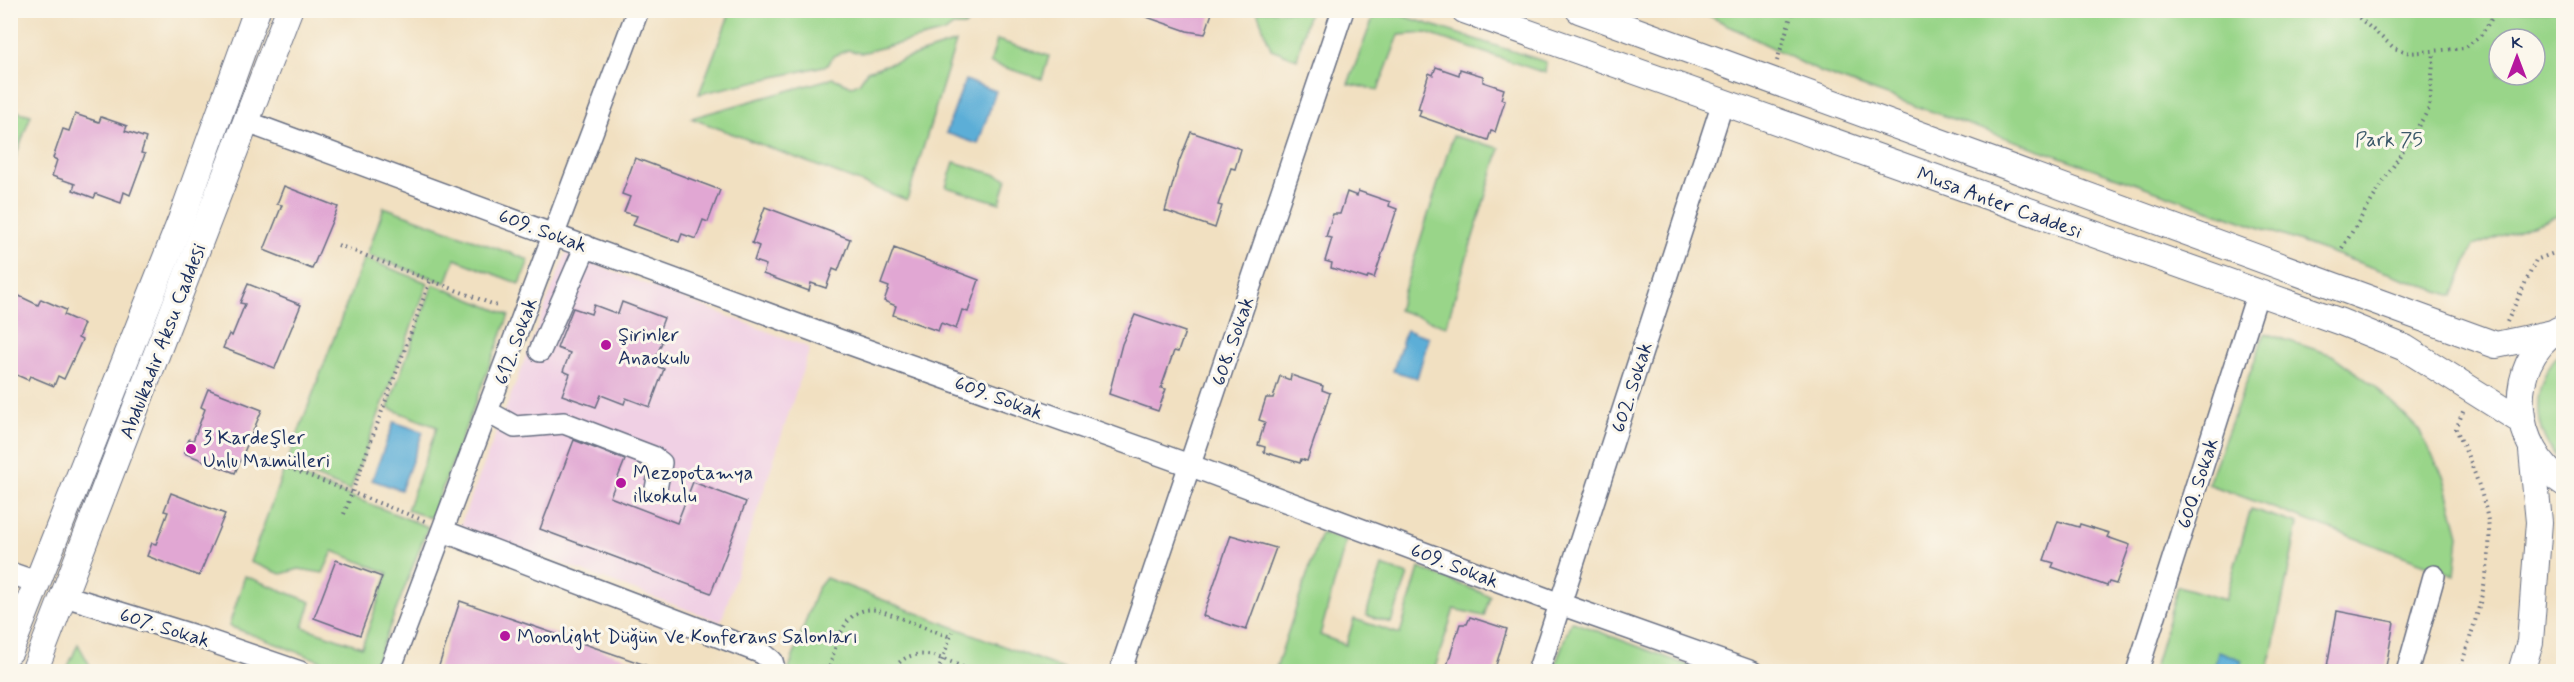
<svg xmlns="http://www.w3.org/2000/svg" width="2574" height="682" viewBox="0 0 2574 682" font-family="Mynerve,sans-serif">
<rect width="100%" height="100%" fill="#fbf7ec"/>
<filter id="ink" filterUnits="userSpaceOnUse"><feTurbulence type="fractalNoise" baseFrequency=".0167" numOctaves="2"/><feDisplacementMap in="SourceGraphic" scale="12" xChannelSelector="R" yChannelSelector="G"/><feConvolveMatrix kernelMatrix="1 2 1 2 8 2 1 2 1" color-interpolation-filters="sRGB"/></filter>
<filter id="wash" filterUnits="userSpaceOnUse"><feTurbulence type="fractalNoise" baseFrequency=".008" numOctaves="4" result="noise"/><feDisplacementMap in="SourceGraphic" scale="24" xChannelSelector="R" yChannelSelector="G"/><feGaussianBlur stdDeviation="1.35" result="paint"/><feColorMatrix in="noise" values="0 0 0 0 0 0 0 0 0 0 0 0 0 0 0 0 0 1.4 0 .05"/><feComposite in="paint" operator="in"/></filter>
<g filter="url(#wash)">
<rect width="100%" height="100%" fill="#f1e0c1"/>
<path fill="#f0d0e4" d="M566,253L810,348L721,622L460,526Z"/>
<g fill="#99d589" stroke="#5a8274" stroke-width="1.5" fill-rule="evenodd">
<path d="M731,10H970V11L966,26H953L945,32L861,53L848,50L833,56L828,65L699,94Z"/>
<path d="M1257,11H1309L1297,59L1271,49Z"/>
<path d="M1380,11H1388L1546,62L1545,73L1426,33L1399,35L1378,90L1348,84L1373,18Z"/>
<path d="M1700,11H2563V214L2473,246L2453,296L1820,72ZM2499,39H2535V75H2499Z"/>
<path d="M997,40L1049,56L1042,79L990,63Z"/>
<path d="M956,42L907,200L691,118L833,78L852,86L859,83L867,71Z"/>
<path d="M11,110L31,115L11,169L10,110Z"/>
<path d="M1453,136L1500,148L1446,326L1398,310Z"/>
<path d="M954,162L1007,178L1000,203L946,187Z"/>
<path d="M384,207L529,260L520,284L455,259L446,283L367,255Z"/>
<path d="M364,258L428,283L350,491L286,465Z"/>
<path d="M433,284L509,315L431,518L407,510L437,427L388,408Z"/>
<path d="M2265,333L2332,355L2376,387L2419,430L2444,478L2459,535L2455,575L2208,484Z"/>
<path d="M2563,350V464C2530,433 2529,381 2563,350Z"/>
<path d="M284,470L428,527L377,660L358,671H347L229,626L245,576L311,602L303,627L362,647L388,573L333,551L323,573L299,569L281,574L250,562Z"/>
<path d="M2251,509L2298,524L2268,671L2153,672L2178,586L2225,600Z"/>
<path d="M1321,533L1346,541L1320,635L1346,645L1354,619L1400,634L1419,568L1490,596L1484,616L1454,609L1434,671H1275Z"/>
<path d="M1382,566L1408,575L1391,623L1366,615Z"/>
<path d="M826,578L1063,669L1066,671H788L817,589Z"/>
<path d="M1571,621L1703,671H1553Z"/>
<path d="M78,644L93,671H66Z"/>
</g>
<g fill="#5caed7" stroke="#3c6e9a" stroke-width="1.5">
<path d="M965,80L996,91L978,144L946,133Z"/>
<path d="M1406,330L1429,337L1417,378L1393,371Z"/>
<path d="M394,422L423,432L401,490L372,480Z"/>
<path d="M2219,651L2242,660L2238,671H2212Z"/>
</g>
<g id="blocks">
<g fill="#e1a7d3">
<path d="M1135,10H1213L1205,34L1187,31L1135,13Z"/>
<path d="M1436,67L1459,75L1460,69L1483,76V82L1504,89L1501,99L1505,101L1495,132L1491,131L1488,140L1419,116L1421,110L1418,109L1429,73L1433,75Z"/>
<path d="M75,114L99,122L101,117L127,126L125,131L146,138L141,153L145,154L130,195L124,192L121,203L96,194L94,198L73,190L75,184L52,176L57,160L53,158L63,129L69,131Z"/>
<path d="M1191,132L1241,149L1235,169L1231,168L1218,205L1222,206L1215,228L1165,211L1179,162Z"/>
<path d="M635,158L720,190L708,222L703,220L696,239L682,234L679,242L633,225L637,216L624,212L630,197L622,194Z"/>
<path d="M284,186L338,207L312,269L264,250L282,205L277,204Z"/>
<path d="M1358,191L1390,202L1389,206L1397,209L1374,278L1368,276L1367,279L1331,268L1332,263L1325,261L1332,238L1326,237L1333,214H1340L1347,192L1357,196Z"/>
<path d="M765,207L850,239L838,271L833,269L826,288L811,283L809,291L763,274L766,265L754,261L759,246L752,243Z"/>
<path d="M894,248L979,280L968,312L962,310L956,329L941,323L938,331L893,315L896,306L884,301L889,287L881,284Z"/>
<path d="M248,284L301,305L275,368L223,348L229,334L232,336L245,304L240,303Z"/>
<path d="M15,294L38,305L41,299L66,310L64,315L84,324L78,338L82,340L64,379L58,376L54,386L30,376L28,380L10,372V304Z"/>
<path d="M622,302L664,318L656,339L662,342L653,365L664,369L650,407L626,398L624,404L601,395L596,407L562,395L570,374L563,371L570,353L557,348L573,308L591,314L594,305L618,314Z"/>
<path d="M1135,315L1185,332L1178,352L1174,351L1161,388L1166,389L1158,411L1109,394L1122,344Z"/>
<path d="M1291,375L1323,386L1322,390L1330,393L1307,461L1301,459L1300,463L1264,452L1265,447L1258,445L1265,422L1259,420L1266,398H1273L1280,376L1290,380Z"/>
<path d="M208,389L262,410L235,473L184,453L189,439L193,441L205,409L201,407Z"/>
<path d="M574,440L625,460L610,497L677,523L693,482L746,502L711,593L540,529Z"/>
<path d="M171,493L225,514L199,576L147,556L152,543L156,544L168,512L164,511Z"/>
<path d="M2058,521L2079,527L2080,524L2109,533L2107,537L2130,545L2116,584L2109,582L2107,586L2052,567L2054,563L2044,560Z"/>
<path d="M1231,535L1276,548L1246,630L1203,616Z"/>
<path d="M336,560L382,577L360,635L314,618Z"/>
<path d="M460,601L657,669V672H437Z"/>
<path d="M2337,611L2394,622L2385,672H2326Z"/>
<path d="M1470,617L1507,629L1494,672H1445L1460,624H1467Z"/>
</g>
</g>
</g>
<g filter="url(#ink)">
<use href="#blocks" fill-opacity="0" stroke="#666d81" stroke-width="1.5"/>
<g fill="none" stroke-linecap="round" stroke-linejoin="round">
<defs>
<g id="minor">
<path d="M247,122L836,339L1189,465L1560,604L1752,672"/>
<path d="M540,351L586,246"/>
<path d="M488,412L515,427L564,423L653,457L661,463L656,489"/>
<path d="M443,531L762,653L772,661L775,672"/>
<path d="M10,573L36,582"/>
<path d="M65,596L195,636L300,672"/>
<path d="M389,672L638,10"/>
<path d="M1120,672L1343,10"/>
<path d="M1538,672L1723,102"/>
<path d="M2137,672L2257,295"/>
<path d="M2407,672L2434,576"/>
</g>
<g id="major">
<path d="M1464,10L2341,322L2405,348L2521,421"/>
<path d="M1579,10L2496,345L2553,333"/>
<path d="M2558,330C2503,365 2512,450 2564,483"/>
<path d="M10,651L181,220L257,10"/>
<path d="M34,672L289,10"/>
<path d="M2521,672L2530,642L2539,522L2532,451"/>
</g>
</defs>
<use href="#minor" stroke="#666d81" stroke-width="24"/>
<use href="#major" stroke="#666d81" stroke-width="28"/>
<g stroke="#666d81" stroke-width="4" stroke-dasharray="1.5 4.5" stroke-linecap="butt">
<path d="M2350,10L2394,48L2410,53L2465,48L2481,35L2497,10"/>
<path d="M1777,61L1793,10"/>
<path d="M338,245L500,307"/>
<path d="M2342,248L2429,109L2434,52"/>
<path d="M2507,322L2536,260L2564,249"/>
<path d="M261,457L425,521"/>
<path d="M344,514L430,281"/>
<path d="M828,672C837,644 843,601 882,611L950,637"/>
<path d="M892,672C911,639 947,661 974,672"/>
<path d="M938,672L952,632"/>
<path d="M2459,672C2473,629 2495,566 2488,521C2483,490 2469,458 2456,429L2464,409"/>
</g>
<use href="#minor" stroke="#fff" stroke-width="21"/>
<use href="#major" stroke="#fff" stroke-width="26"/>
</g>
</g>
<g fill="#b5179e" stroke="#fbf7ec" stroke-width="2">
<circle cx="606" cy="345" r="6"/>
<circle cx="191" cy="449" r="6"/>
<circle cx="621" cy="483" r="6"/>
<circle cx="505" cy="636" r="6"/>
</g>
<g text-anchor="middle" stroke-width="6" stroke-linejoin="round" paint-order="stroke">
<g font-size="20" fill="#3a5869" stroke="#fbf7ec">
<text x="2389" y="146">Park 75</text>
</g>
<g font-size="20" fill="#1b2f5e" stroke="#fbf7ec">
<text transform="translate(2000 202) rotate(20)" y="7">Musa Anter Caddesi</text>
<text transform="translate(543 230) rotate(20)" y="7">609. Sokak</text>
<text transform="translate(162 341) rotate(-69)" y="7">Abdulkadir Aksu Caddesi</text>
<text transform="translate(515 341) rotate(-70)" y="7">612. Sokak</text>
<text transform="translate(1232 341) rotate(-71)" y="7">608. Sokak</text>
<text transform="translate(1631 387) rotate(-72)" y="7">602. Sokak</text>
<text transform="translate(999 397) rotate(20)" y="7">609. Sokak</text>
<text transform="translate(2197 483) rotate(-72)" y="7">600. Sokak</text>
<text transform="translate(1455 565) rotate(21)" y="7">609. Sokak</text>
<text transform="translate(165 627) rotate(17)" y="7">607. Sokak</text>
</g>
<g font-size="20" fill="#1b2f5e" stroke="#fbf7ec" text-anchor="start">
<text x="618" y="341">Şirinler<tspan x="618" dy="23">Anaokulu</tspan></text>
<text x="203" y="444">3 Kardeşler<tspan x="203" dy="23">Unlu Mamülleri</tspan></text>
<text x="633" y="479">Mezopotamya<tspan x="633" dy="23">ilkokulu</tspan></text>
<text x="517" y="643">Moonlight Düğün Ve Konferans Salonları</text>
</g>
</g>
<rect width="2574" height="682" fill="none" stroke="#fbf7ec" stroke-width="36"/>
<g transform="translate(2517 57)"><circle r="28" fill="#fbf7ec" stroke="#a1a7b3" stroke-width="1.5"/>
<path d="M0-4.5L10 22L0 15L-10 22Z" fill="#b5179e"/>
<text y="-9" font-size="16" font-weight="bold" text-anchor="middle" fill="#1b2f5e">K</text>
</g>
</svg>
